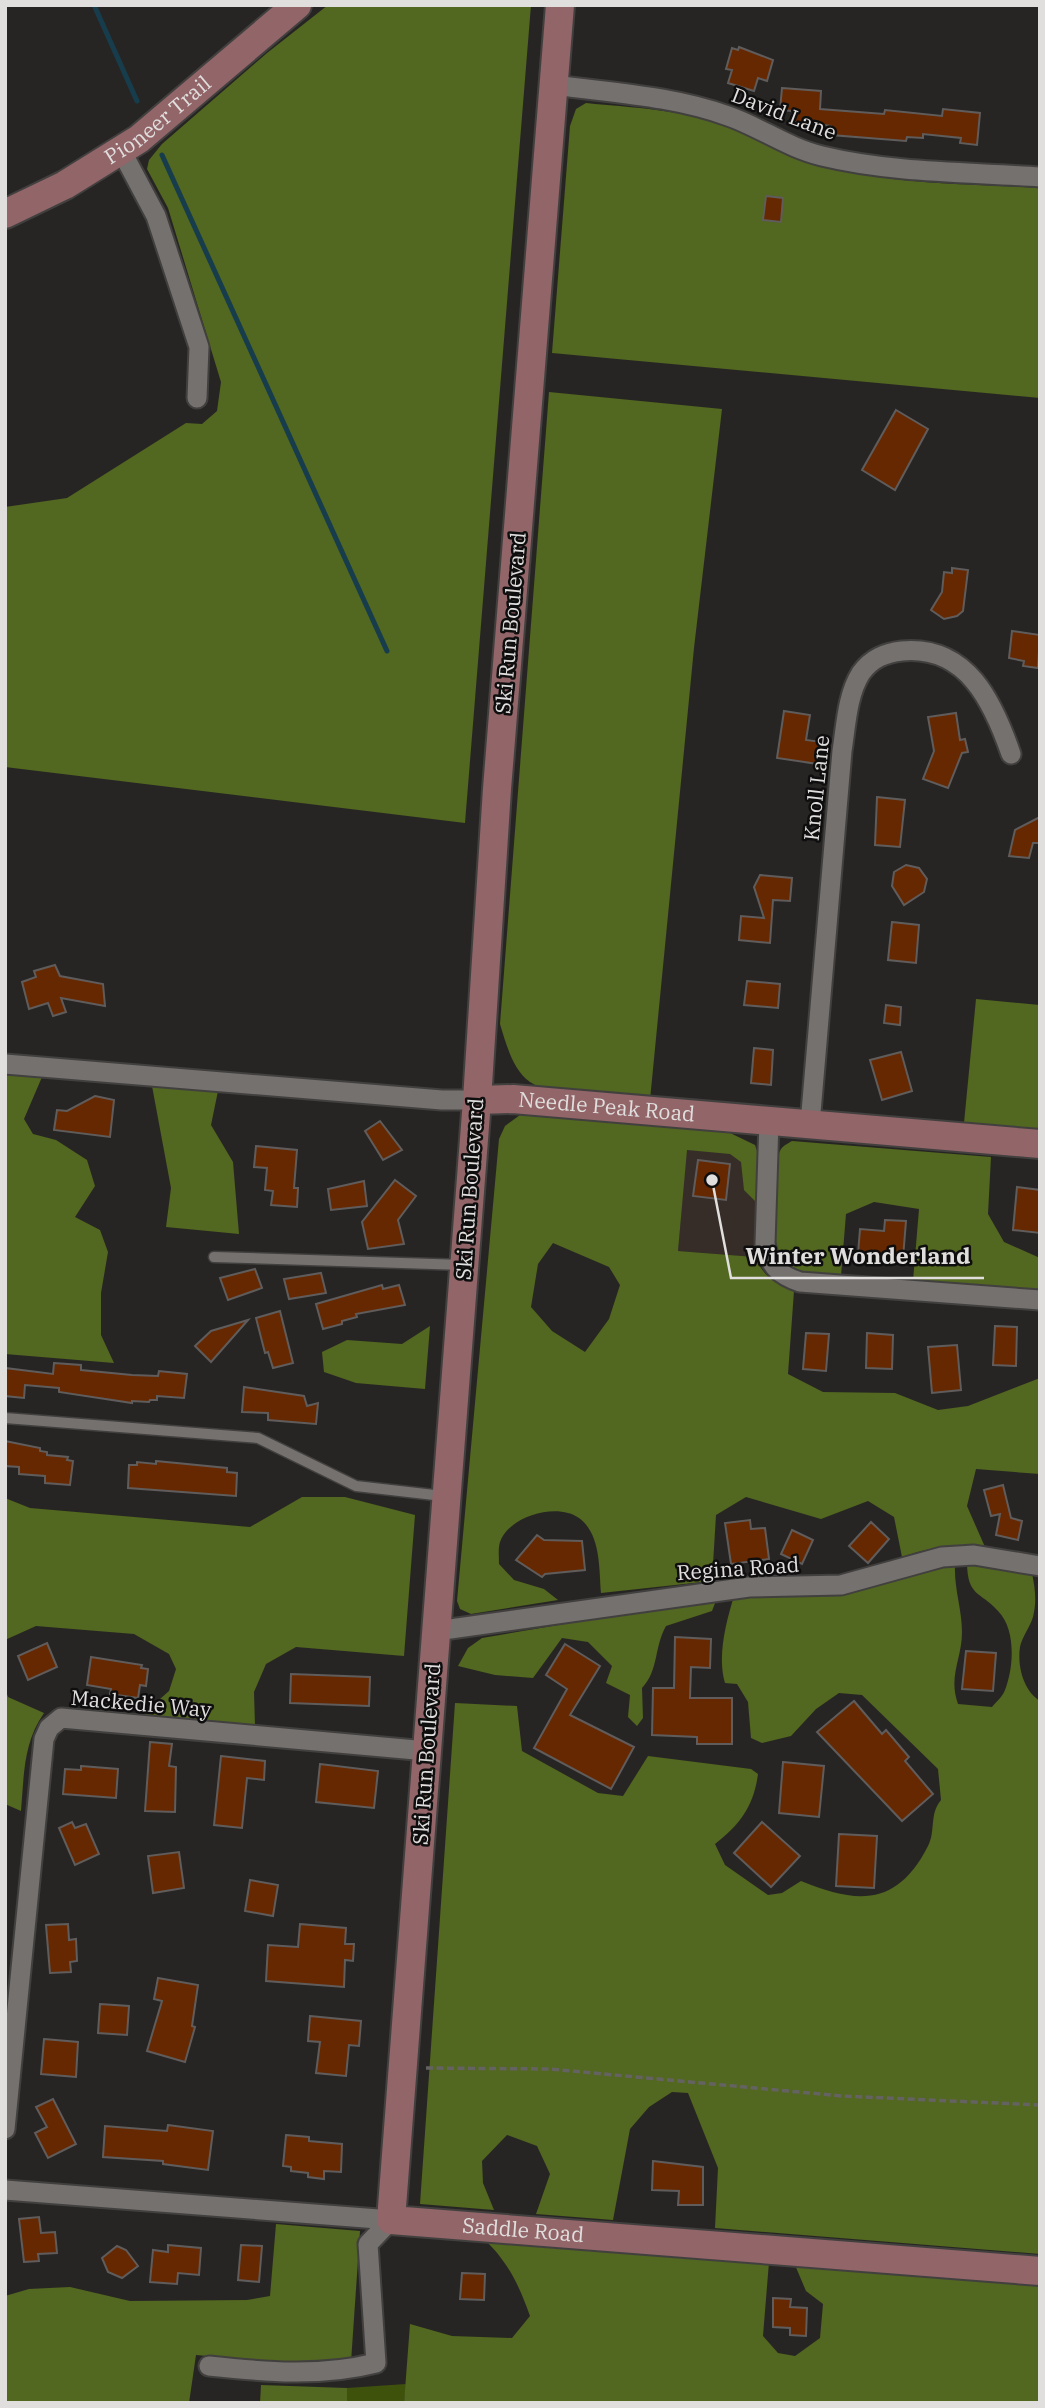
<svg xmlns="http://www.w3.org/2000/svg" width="1045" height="2408" viewBox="0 0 1045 2408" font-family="'IBM Plex Serif',serif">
<rect width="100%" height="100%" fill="#272524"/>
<path fill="#362d29" d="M688,1130L728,1132L755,1145L759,1157L755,1257L678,1251Z"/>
<path fill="#3f520c" d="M406,2384L404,2403H347V2388Z"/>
<g fill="#52671f" fill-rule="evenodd">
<path d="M328,5H531L465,823L5,767V507L67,498L186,423L202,424L217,411L221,382L168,208L147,169L149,160L162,144L267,53Z"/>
<path d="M586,103C634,108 683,109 728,127C765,141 799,160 838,169C903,185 973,184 1040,188V398L552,353L570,126L576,109Z"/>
<path d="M549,392L722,409L694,648L650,1100C622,1097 552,1097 530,1082C512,1069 506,1043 500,1024Z"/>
<path d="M976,999L1040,1005V1129L964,1123Z"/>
<path d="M5,1074L42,1077L24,1119L33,1134L56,1140L87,1160L95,1186L75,1217L100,1230L108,1252L101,1293V1335L114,1363L5,1354Z"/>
<path d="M152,1086L218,1091L211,1125L233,1162L239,1234L166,1227L171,1188Z"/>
<path d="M520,1115L728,1132L755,1145L759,1157L757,1203L744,1190L741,1162L730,1154L687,1150L678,1251L755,1257C764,1277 774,1283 794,1291L788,1374L823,1392L895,1393L938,1410L968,1406L1040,1378V1474L976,1469L967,1506L985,1547C955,1543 931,1547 902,1557L894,1517L868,1501L821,1519L746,1497L716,1515L712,1581L601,1593C599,1569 601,1534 579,1518C557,1502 509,1516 500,1542C498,1548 499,1557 499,1564L514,1580L544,1589L558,1600L471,1614L460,1609L457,1601L499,1139L505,1126ZM553,1243L609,1267L620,1285L609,1319L585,1352L552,1331L531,1307L538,1264Z"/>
<path d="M792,1141L991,1157L988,1214L1004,1242L1040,1258V1291L913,1281L919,1209L874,1202L846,1214L841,1276C826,1274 801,1276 788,1267C768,1252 770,1171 780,1151C782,1146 787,1144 792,1141Z"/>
<path d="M430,1326L425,1389L356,1383L324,1372L322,1352L347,1340L402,1344Z"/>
<path d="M302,1497H345L415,1515L404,1656L296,1647L266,1664L254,1692L255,1726L142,1715L169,1691L176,1669L169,1654L134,1634L36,1626L5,1640V1498L30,1508L250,1527Z"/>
<path d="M967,1564L1032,1573C1035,1588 1037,1601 1033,1617C1030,1627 1022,1637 1020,1647C1017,1667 1024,1691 1040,1701V2254L715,2228L718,2168L688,2093L672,2092L649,2107L630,2129L613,2220L536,2214L550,2174L537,2146L507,2135L482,2161L483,2183L494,2210L420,2204L455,1703L517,1706L522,1751L598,1793L623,1796L648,1756L751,1769L758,1774C754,1805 740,1825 715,1844L725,1865L768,1895L782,1893L801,1881C857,1904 897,1907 928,1846C936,1831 929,1814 941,1800L938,1769L862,1695L839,1693L816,1709L791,1736L762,1743L751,1738L748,1702L737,1684L725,1683C717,1657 726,1622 734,1596L851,1592L955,1565C954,1589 962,1609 962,1632C962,1659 948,1676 958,1704L992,1707C996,1702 1003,1696 1005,1690C1014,1667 1016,1629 998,1611C980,1591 968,1597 967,1564Z"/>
<path d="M717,1598L712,1611L666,1626C654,1647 659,1670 642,1688L643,1718L637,1726L628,1717L630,1695L606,1683L612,1666L588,1642L562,1638L533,1678L495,1675L458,1666L468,1648L482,1638Z"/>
<path d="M5,1688L8,1697L44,1713C23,1743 24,1776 21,1811L5,1804Z"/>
<path d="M276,2224L360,2231L351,2362L265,2361L196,2355L189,2403H5V2296L29,2289L70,2287L130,2301L247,2300L270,2296Z"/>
<path d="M484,2239L769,2262L763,2336L778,2353L795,2356L820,2338L823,2304L806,2291L795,2265L1040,2284V2403H404L410,2324L452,2336L512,2338L530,2316C519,2285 508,2262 484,2239Z"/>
<path d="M261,2385L347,2388V2403H260Z"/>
</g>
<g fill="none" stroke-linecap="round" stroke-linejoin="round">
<g stroke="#173d4d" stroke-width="5">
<path d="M94,5L137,101"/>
<path d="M162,155L387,651"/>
</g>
</g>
<g fill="#662800" stroke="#5f5c5b" stroke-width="2">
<path d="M739,47L773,60L767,81L758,78L754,91L728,83L732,70L726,69L732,48L738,50Z"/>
<path d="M782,88L821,91L820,109L884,114L885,110L942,116L943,109L980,113L977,145L960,143L961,138L923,134V138L907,137L906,141L831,135V126L792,122L793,111L780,110Z"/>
<path d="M766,196L783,198L781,222L763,220Z"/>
<path d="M896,410L928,429L895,490L862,470Z"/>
<path d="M952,568L968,570L963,611L957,616L944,619L931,610L942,592L944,572L952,573Z"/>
<path d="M1012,631L1040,635L1038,668L1023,666L1024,661L1009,658Z"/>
<path d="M784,711L810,715L806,740L822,742L818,764L777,758Z"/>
<path d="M956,713L960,740L965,739L968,752L962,753L948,788L923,779L934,751L928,717Z"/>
<path d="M877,797L905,800L900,847L875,845Z"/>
<path d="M1040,817V843H1033L1029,858L1009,856L1015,830Z"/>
<path d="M906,865L919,868L927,879L924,892L904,905L892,886L894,872Z"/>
<path d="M760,875L792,878L790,901L773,900L770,943L739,940L741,916L764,918L754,887Z"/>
<path d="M892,922L919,925L916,963L888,960Z"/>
<path d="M55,965L60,976L103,984L105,1006L61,998L66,1012L53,1016L48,1003L29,1009L22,982L36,977L34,971Z"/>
<path d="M747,981L780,984L778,1008L744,1005Z"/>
<path d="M886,1005L901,1007L900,1025L884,1023Z"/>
<path d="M754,1048L773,1050L771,1085L751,1083Z"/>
<path d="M901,1052L912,1091L882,1100L870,1060Z"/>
<path d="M95,1096L114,1100L110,1137L54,1130L57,1110L67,1111Z"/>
<path d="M380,1121L402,1150L383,1160L365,1131Z"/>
<path d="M256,1146L297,1150L294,1188H298L297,1207L271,1205L273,1191L265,1190L267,1168L254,1167Z"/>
<path d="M698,1160L730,1164L726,1200L693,1196Z"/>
<path d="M395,1180L416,1196L398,1220L404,1244L368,1249L362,1222Z"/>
<path d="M364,1181L367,1206L331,1210L328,1189Z"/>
<path d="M1017,1187L1040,1190V1233L1013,1230Z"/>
<path d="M885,1220L906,1221L903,1258L858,1254L860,1229L884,1231Z"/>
<path d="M255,1269L262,1288L228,1300L220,1278Z"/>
<path d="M321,1273L326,1293L289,1299L284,1279Z"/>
<path d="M382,1285L383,1289L399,1285L405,1305L356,1314L357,1317L342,1321V1324L323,1329L316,1304Z"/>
<path d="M280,1311L293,1363L273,1368L268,1352L265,1353L256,1318Z"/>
<path d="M248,1320L211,1362L195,1346L211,1331Z"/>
<path d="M995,1326L1017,1327L1016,1366L993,1365Z"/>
<path d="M806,1333L829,1334L826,1371L803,1369Z"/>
<path d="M867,1333L893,1335L892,1369L866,1368Z"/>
<path d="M957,1345L961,1390L932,1393L928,1347Z"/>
<path d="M54,1363L81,1365V1370L132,1375L158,1376L159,1371L187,1374L184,1398L157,1396V1400H150L149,1402L132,1401V1403L59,1392V1388L25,1385L24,1398L5,1396V1368L53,1374Z"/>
<path d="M244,1387L304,1396L307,1406L318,1403L316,1424L268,1420V1413L242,1412Z"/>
<path d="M5,1441L40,1448V1451L47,1452V1455L68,1457L67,1460L73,1461L70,1485L45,1483V1476L19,1474V1467L5,1466Z"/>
<path d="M156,1461L227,1468V1472L237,1473L236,1496L128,1488L129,1465H137V1462L156,1464Z"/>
<path d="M1003,1485L1011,1518L1022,1521L1018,1540L996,1535L1000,1514L991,1516L984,1490Z"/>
<path d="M750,1520L751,1529L765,1528L769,1559L731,1564L725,1523Z"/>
<path d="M871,1522L889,1539L868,1563L849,1546Z"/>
<path d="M792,1530L813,1540L802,1564L781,1554Z"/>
<path d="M537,1535L544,1540L582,1541L585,1570L545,1574L542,1577L516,1560Z"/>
<path d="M675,1637L711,1639L710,1668L691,1667L690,1698H732V1744H697V1737L652,1735L653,1688H674Z"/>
<path d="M47,1643L57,1667L28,1680L18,1656Z"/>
<path d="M565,1644L600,1666L570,1715L634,1747L611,1789L534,1748L567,1689L546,1675Z"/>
<path d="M966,1651L996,1653L993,1691L962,1689Z"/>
<path d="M91,1657L142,1665L141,1668L148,1669L146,1686L140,1685L138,1698L110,1694L111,1689L87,1685Z"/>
<path d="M291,1674L370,1677L369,1706L290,1703Z"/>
<path d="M854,1701L882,1734L886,1730L909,1757L905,1761L933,1794L902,1821L817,1732Z"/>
<path d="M150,1742L172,1744L169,1766L176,1767L175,1812L145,1811Z"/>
<path d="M221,1756L265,1761L264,1780L247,1778L242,1828L214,1825Z"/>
<path d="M783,1762L824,1766L819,1817L779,1813Z"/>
<path d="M320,1764L378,1771L374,1808L316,1802Z"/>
<path d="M81,1766L118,1769L116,1798L63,1794L65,1769L81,1770Z"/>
<path d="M72,1822L75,1828L86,1824L99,1854L75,1865L59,1828Z"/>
<path d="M762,1822L800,1856L771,1887L734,1853Z"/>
<path d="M839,1834L877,1836L874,1888L836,1886Z"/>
<path d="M179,1852L184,1888L153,1893L148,1856Z"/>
<path d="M250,1880L278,1885L273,1916L245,1911Z"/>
<path d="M68,1924L69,1940L76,1939L77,1961L70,1962L71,1972L50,1973L46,1925Z"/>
<path d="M300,1924L346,1928L345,1944H354L353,1961L345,1960L344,1987L266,1981L268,1945L298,1947Z"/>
<path d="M158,1978L198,1985L192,2026L195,2027L185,2062L147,2051L162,2001L154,1999Z"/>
<path d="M100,2004L129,2006L127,2035L98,2033Z"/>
<path d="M310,2016L361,2021L359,2046L349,2045L346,2076L316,2073L320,2042L308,2041Z"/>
<path d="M44,2039L78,2042L76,2077L41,2074Z"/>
<path d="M53,2099L76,2144L48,2158L35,2133L47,2127L36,2107Z"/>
<path d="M168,2125L213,2131L208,2170L163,2164V2161L103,2157L105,2126L167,2131Z"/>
<path d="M286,2135L309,2137V2141L342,2144L341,2172L324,2171V2179L308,2177V2173L291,2171V2167L283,2166Z"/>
<path d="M653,2161L703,2167V2205H678L679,2191L652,2190Z"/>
<path d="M39,2217L41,2233L55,2232L57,2253L38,2254L39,2261L24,2262L19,2219Z"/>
<path d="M168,2245L201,2248L199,2275L178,2273L177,2284L150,2282L153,2250L168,2252Z"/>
<path d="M241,2245L262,2246L259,2282L238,2280Z"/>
<path d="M117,2246L126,2250L138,2266L122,2278L108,2272L102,2258Z"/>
<path d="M462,2273L485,2274L484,2300L460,2299Z"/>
<path d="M773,2298L791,2299L790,2307L807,2308L806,2336L790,2335V2328L773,2327Z"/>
</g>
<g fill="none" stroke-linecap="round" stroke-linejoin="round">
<defs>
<g id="lane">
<path d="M214,1257L464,1265"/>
<path d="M5,1418L258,1438L356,1486L443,1496"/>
</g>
<g id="street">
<path d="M555,85C613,93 673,96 728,116C760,127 788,148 822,156C892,173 968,172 1040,177"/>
<path d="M122,152L156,216L199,347L197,398"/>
<path d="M5,1064L442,1100H477"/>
<path d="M769,1121L765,1244C770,1266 779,1275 800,1282L1040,1300"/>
<path d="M810,1124L842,751C846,726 847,695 861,673C872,658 885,653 902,651C967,645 993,702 1011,754"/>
<path d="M436,1631L749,1587L841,1585L942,1557L974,1555L1040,1566"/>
<path d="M5,2129L44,1739L49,1728L61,1718L427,1751"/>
<path d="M5,2190L391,2220"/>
<path d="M209,2366C265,2372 321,2377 376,2363L368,2244L391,2220"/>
</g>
<g id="secondary">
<path id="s1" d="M560,5L497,789L477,1100L391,2220L1040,2271"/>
<path id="s2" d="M5,214L65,185L139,139L297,5"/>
<path id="s3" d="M477,1100L513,1099L1040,1144"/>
</g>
</defs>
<use href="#lane" stroke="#42403f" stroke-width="13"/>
<use href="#street" stroke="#42403f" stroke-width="23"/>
<use href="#secondary" stroke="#42403f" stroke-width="32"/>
<path stroke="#656362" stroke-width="3.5" stroke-dasharray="7 3.5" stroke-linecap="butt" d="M426,2068L550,2069L842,2096L1040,2105"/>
<use href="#lane" stroke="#74716f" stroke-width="10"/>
<use href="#street" stroke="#74716f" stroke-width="19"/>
<use href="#secondary" stroke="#926569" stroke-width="28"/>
</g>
<g text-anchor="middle" stroke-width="5" stroke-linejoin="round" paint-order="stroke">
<g font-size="21" fill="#e1dfde" stroke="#0f0e0e">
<text transform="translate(784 114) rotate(21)" y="7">David Lane</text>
<text dy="7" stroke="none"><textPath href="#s2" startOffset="180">Pioneer Trail</textPath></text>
<text transform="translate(511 623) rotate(-85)" y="7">Ski Run Boulevard</text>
<text transform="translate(817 788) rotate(-84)" y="7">Knoll Lane</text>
<text dy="7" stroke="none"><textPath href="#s3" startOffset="130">Needle Peak Road</textPath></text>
<text transform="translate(470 1189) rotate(-86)" y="7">Ski Run Boulevard</text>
<text transform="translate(738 1569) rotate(-4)" y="7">Regina Road</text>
<text transform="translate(141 1704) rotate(5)" y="7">Mackedie Way</text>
<text transform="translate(427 1754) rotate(-86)" y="7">Ski Run Boulevard</text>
<text dy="7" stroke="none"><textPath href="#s1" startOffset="2354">Saddle Road</textPath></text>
</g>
</g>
<path fill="none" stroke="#e1dfde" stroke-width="2.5" d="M712 1180L731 1278H984"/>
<circle fill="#e1dfde" stroke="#0f0e0e" stroke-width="2.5" cx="712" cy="1180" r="7"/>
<g font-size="23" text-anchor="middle" font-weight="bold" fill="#e1dfde" stroke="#0f0e0e" stroke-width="5" stroke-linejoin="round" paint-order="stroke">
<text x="858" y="1264">Winter Wonderland</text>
</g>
<rect width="1045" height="2408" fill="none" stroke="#e1dfde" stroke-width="14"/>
</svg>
